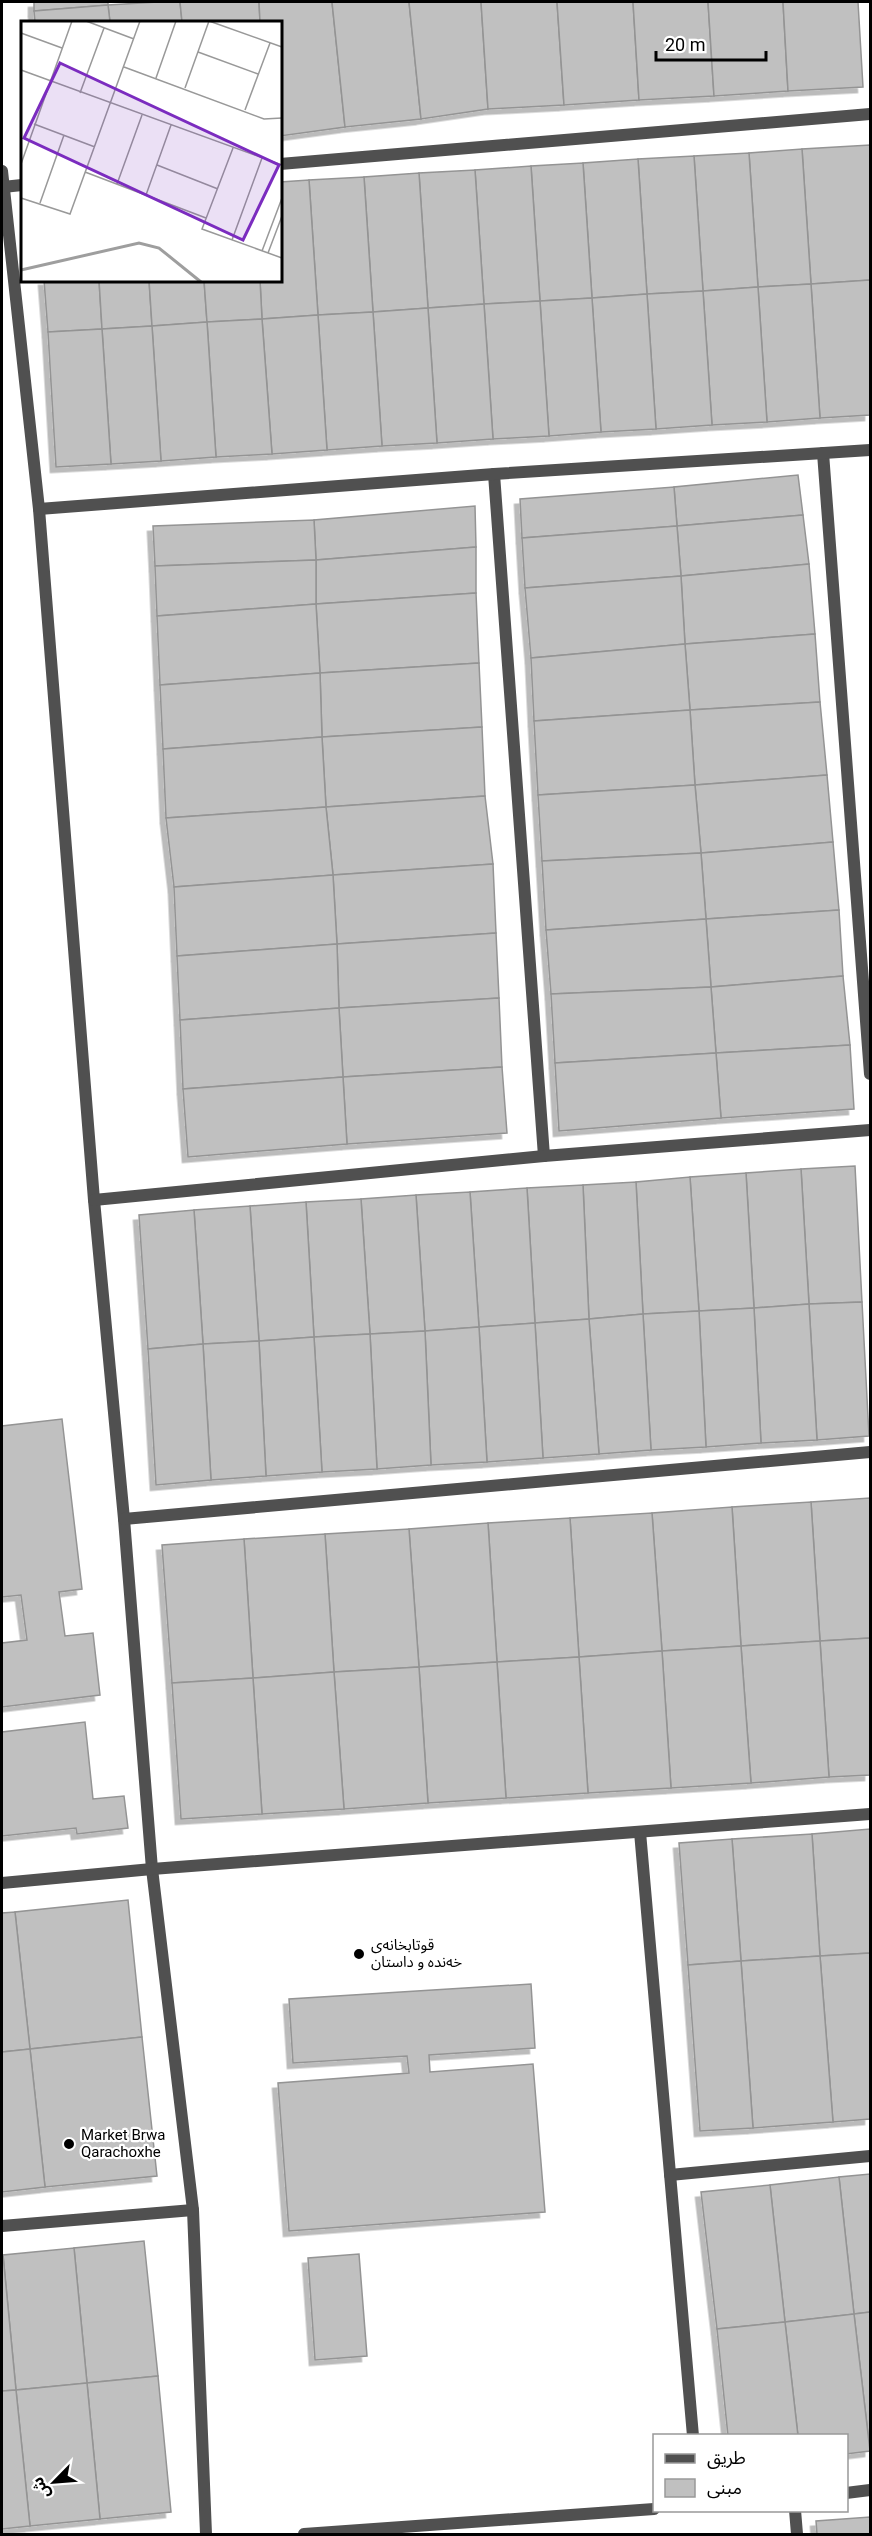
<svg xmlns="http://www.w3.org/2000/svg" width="872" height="2536" viewBox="0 0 872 2536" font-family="Roboto,'Noto Sans Arabic',sans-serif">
<defs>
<filter id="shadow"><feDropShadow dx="-5.5" dy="5.5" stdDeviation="0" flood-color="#0004"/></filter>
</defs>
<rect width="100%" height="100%" fill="#fff"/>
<g fill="#c0c0c0" stroke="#949494" stroke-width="1.5" filter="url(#shadow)">
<path d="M34,2H108V5L34,11Z"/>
<path d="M158,2H180L182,22H110L108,5Z"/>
<path d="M180,2H259L260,22H182Z"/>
<path d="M259,2H332L345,127L280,136V22H260Z"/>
<path d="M332,2H409L421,119L345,127Z"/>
<path d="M409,2H481L488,109L421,119Z"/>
<path d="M481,2H557L564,105L488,109Z"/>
<path d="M557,2H633L639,100L564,105Z"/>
<path d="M633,2H708L714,96L639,100Z"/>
<path d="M708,2H783L788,91L714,96Z"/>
<path d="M783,2H858L863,87L788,91Z"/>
<path d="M108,5L110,22H35L34,11Z"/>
<path d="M870,145V280L811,284L802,149Z"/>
<path d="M802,149L811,284L758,287L749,153Z"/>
<path d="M749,153L758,287L703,291L694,156Z"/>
<path d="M694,156L703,291L647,294L638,159Z"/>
<path d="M638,159L647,294L592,298L583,163Z"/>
<path d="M583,163L592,298L540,301L531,166Z"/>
<path d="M531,166L540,301L484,304L475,170Z"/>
<path d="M475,170L484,304L428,308L419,173Z"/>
<path d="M419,173L428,308L373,312L364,177Z"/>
<path d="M364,177L373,312L318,315L309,180Z"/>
<path d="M309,180L318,315L262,319L260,280H280V182Z"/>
<path d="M44,280H99L102,329L48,332Z"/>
<path d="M99,280H149L152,326L102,329Z"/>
<path d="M149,280H204L207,322L152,326Z"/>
<path d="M204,280H260L262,319L207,322Z"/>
<path d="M870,280V415L820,418L811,284Z"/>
<path d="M811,284L820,418L767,422L758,287Z"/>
<path d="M758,287L767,422L712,425L703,291Z"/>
<path d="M703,291L712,425L656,429L647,294Z"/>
<path d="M647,294L656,429L601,432L592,298Z"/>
<path d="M592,298L601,432L549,436L540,301Z"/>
<path d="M540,301L549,436L493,439L484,304Z"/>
<path d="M484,304L493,439L437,443L428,308Z"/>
<path d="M428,308L437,443L382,446L373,312Z"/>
<path d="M373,312L382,446L327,450L318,315Z"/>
<path d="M318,315L327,450L272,454L262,319Z"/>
<path d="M262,319L272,454L216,457L207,322Z"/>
<path d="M207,322L216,457L161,461L152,326Z"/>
<path d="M152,326L161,461L111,464L102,329Z"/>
<path d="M102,329L111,464L56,467L48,332Z"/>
<path d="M798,475L803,515L677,526L674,487Z"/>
<path d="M674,487L677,526L522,538L520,499Z"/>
<path d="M475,506L476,547L316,560L314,520Z"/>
<path d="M803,515L809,564L681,576L677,526Z"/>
<path d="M314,520L316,560L155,566L153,526Z"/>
<path d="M677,526L681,576L525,588L522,538Z"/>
<path d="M476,547V593L316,604V560Z"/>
<path d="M316,560V604L157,616L155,566Z"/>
<path d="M809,564L815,634L685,644L681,576Z"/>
<path d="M681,576L685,644L531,658L525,588Z"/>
<path d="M476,593L479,663L320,673L316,604Z"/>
<path d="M316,604L320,673L160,685L157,616Z"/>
<path d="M815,634L820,702L690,710L685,644Z"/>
<path d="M685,644L690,710L534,721L531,658Z"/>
<path d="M479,663L482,727L322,737L320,673Z"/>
<path d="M320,673L322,737L163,749L160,685Z"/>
<path d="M820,702L827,775L695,785L690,710Z"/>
<path d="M690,710L695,785L538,795L534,721Z"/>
<path d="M482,727L485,796L326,807L322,737Z"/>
<path d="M322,737L326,807L166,818L163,749Z"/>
<path d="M827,775L833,842L701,853L695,785Z"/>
<path d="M695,785L701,853L542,861L538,795Z"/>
<path d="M485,796L493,864L333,875L326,807Z"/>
<path d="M326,807L333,875L174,887L166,818Z"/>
<path d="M833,842L839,910L706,919L701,853Z"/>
<path d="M701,853L706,919L546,930L542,861Z"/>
<path d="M493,864L496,933L337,944L333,875Z"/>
<path d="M333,875L337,944L177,956L174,887Z"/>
<path d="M839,910L843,976L711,987L706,919Z"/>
<path d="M706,919L711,987L551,994L546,930Z"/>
<path d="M496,933L499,998L339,1008L337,944Z"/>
<path d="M337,944L339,1008L180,1020L177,956Z"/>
<path d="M843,976L850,1045L716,1053L711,987Z"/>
<path d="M711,987L716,1053L555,1063L551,994Z"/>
<path d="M499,998L502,1067L343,1077L339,1008Z"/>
<path d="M339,1008L343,1077L183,1089L180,1020Z"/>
<path d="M850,1045L854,1109L721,1118L716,1053Z"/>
<path d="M716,1053L721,1118L559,1131L555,1063Z"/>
<path d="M502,1067L507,1133L347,1144L343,1077Z"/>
<path d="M343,1077L347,1144L188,1157L183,1089Z"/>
<path d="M855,1166L862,1302L809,1304L801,1169Z"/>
<path d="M801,1169L809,1304L754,1308L746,1173Z"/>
<path d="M746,1173L754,1308L699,1311L690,1177Z"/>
<path d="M690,1177L699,1311L643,1314L636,1182Z"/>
<path d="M636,1182L643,1314L589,1319L583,1185Z"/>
<path d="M583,1185L589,1319L535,1323L527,1188Z"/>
<path d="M527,1188L535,1323L479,1327L470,1192Z"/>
<path d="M470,1192L479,1327L425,1331L416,1195Z"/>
<path d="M416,1195L425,1331L370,1334L361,1199Z"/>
<path d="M361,1199L370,1334L314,1337L306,1202Z"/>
<path d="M306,1202L314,1337L259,1341L250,1206Z"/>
<path d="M250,1206L259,1341L203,1344L194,1210Z"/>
<path d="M194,1210L203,1344L148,1349L139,1215Z"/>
<path d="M862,1302L869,1436L817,1440L809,1304Z"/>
<path d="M809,1304L817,1440L761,1443L754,1308Z"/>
<path d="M754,1308L761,1443L706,1447L699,1311Z"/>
<path d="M699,1311L706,1447L651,1450L643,1314Z"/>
<path d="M643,1314L651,1450L599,1454L589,1319Z"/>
<path d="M589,1319L599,1454L543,1458L535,1323Z"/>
<path d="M535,1323L543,1458L487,1462L479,1327Z"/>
<path d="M479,1327L487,1462L431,1465L425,1331Z"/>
<path d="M425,1331L431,1465L377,1469L370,1334Z"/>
<path d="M370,1334L377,1469L322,1472L314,1337Z"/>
<path d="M314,1337L322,1472L266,1476L259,1341Z"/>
<path d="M259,1341L266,1476L211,1480L203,1344Z"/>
<path d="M203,1344L211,1480L156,1485L148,1349Z"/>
<path d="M62,1419L82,1589L59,1592L65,1636L93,1633L100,1695L2,1707V1643L27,1640L21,1595L2,1597V1426Z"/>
<path d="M870,1498V1638L820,1641L811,1502Z"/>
<path d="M811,1502L820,1641L741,1646L732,1507Z"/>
<path d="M732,1507L741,1646L662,1651L652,1513Z"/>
<path d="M652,1513L662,1651L579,1657L570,1518Z"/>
<path d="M570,1518L579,1657L497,1662L488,1523Z"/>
<path d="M488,1523L497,1662L419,1667L409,1529Z"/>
<path d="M409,1529L419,1667L334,1672L325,1534Z"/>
<path d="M325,1534L334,1672L253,1678L244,1539Z"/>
<path d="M244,1539L253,1678L172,1683L162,1545Z"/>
<path d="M870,1638V1775L829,1777L820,1641Z"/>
<path d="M820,1641L829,1777L751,1783L741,1646Z"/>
<path d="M741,1646L751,1783L671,1788L662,1651Z"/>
<path d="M662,1651L671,1788L588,1793L579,1657Z"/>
<path d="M579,1657L588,1793L506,1798L497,1662Z"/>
<path d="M497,1662L506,1798L428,1803L419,1667Z"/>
<path d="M419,1667L428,1803L344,1809L334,1672Z"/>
<path d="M334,1672L344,1809L262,1814L253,1678Z"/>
<path d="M253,1678L262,1814L181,1819L172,1683Z"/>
<path d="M85,1722L93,1799L124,1796L128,1828L77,1834L76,1828L2,1836V1732Z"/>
<path d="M870,1829V1953L820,1956L812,1834Z"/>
<path d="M812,1834L820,1956L741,1961L732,1839Z"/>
<path d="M732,1839L741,1961L688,1965L679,1843Z"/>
<path d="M128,1900L142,2037L30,2049L15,1912Z"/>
<path d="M15,1912L30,2049L2,2052V1913Z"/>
<path d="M870,1953V2119L833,2122L820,1956Z"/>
<path d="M820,1956L833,2122L753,2128L741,1961Z"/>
<path d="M741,1961L753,2128L700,2131L688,1965Z"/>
<path d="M531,1984L535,2048L429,2055L430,2072L533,2064L545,2212L289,2231L278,2083L409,2073L407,2056L293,2063L289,1999Z"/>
<path d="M142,2037L157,2176L45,2187L30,2049Z"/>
<path d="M30,2049L45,2187L2,2192V2052Z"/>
<path d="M870,2174V2312L854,2314L839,2177Z"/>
<path d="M839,2177L854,2314L785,2322L770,2185Z"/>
<path d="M770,2185L785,2322L717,2329L701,2192Z"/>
<path d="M144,2241L158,2376L87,2383L74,2248Z"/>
<path d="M74,2248L87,2383L16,2390L3,2255Z"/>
<path d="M359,2254L367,2356L315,2360L308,2258Z"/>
<path d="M3,2255L16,2390L2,2391V2255Z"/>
<path d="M870,2312V2451L854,2314Z"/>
<path d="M854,2314L870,2451L846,2454V2436H798L785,2322Z"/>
<path d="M785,2322L798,2436H728L717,2329Z"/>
<path d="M158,2376L171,2512L100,2519L87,2383Z"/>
<path d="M87,2383L100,2519L30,2526L16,2390Z"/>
<path d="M16,2390L30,2526L2,2529V2391Z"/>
<path d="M870,2517V2534H817L816,2521Z"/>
</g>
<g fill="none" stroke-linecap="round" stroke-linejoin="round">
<g stroke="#505050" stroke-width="12">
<path d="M280,164L870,114"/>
<path d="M2,171L39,509L94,1200L124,1519L152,1869L193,2210L206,2534"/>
<path d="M3,187L22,185"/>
<path d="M823,453L870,1074"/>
<path d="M494,474L544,1156"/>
<path d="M39,509L494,474L870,450"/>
<path d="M94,1200L544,1156L870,1130"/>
<path d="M124,1519L870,1452"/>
<path d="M640,1832L693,2436"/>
<path d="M2,1883L152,1869L870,1814"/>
<path d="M670,2175L870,2156"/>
<path d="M2,2226L193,2210"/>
<path d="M846,2493L870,2490"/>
<path d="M795,2510L797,2534"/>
<path d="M304,2534L654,2509"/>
</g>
</g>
<g fill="#000" stroke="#fff" stroke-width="2">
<circle cx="359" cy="1954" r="6"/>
<circle cx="69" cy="2144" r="6"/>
</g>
<g text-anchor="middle" stroke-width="4.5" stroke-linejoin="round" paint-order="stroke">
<g font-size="15" fill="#000" stroke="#fff" text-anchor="start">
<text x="371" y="1950">قوتابخانەی<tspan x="371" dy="17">خەندە و داستان</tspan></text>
<text x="81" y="2140">Market Brwa<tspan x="81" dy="17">Qarachoxhe</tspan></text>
</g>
</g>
<g transform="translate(21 21)">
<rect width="261" height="261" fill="#fff"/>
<path fill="none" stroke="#9e9e9e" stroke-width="3" d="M0,249L118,222L138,227L180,261"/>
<path fill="none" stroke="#999" stroke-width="1.5" d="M65,0L113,18M188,0L261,26M0,12L41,27M177,31L237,53M103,46L243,98L261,97M0,49L261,144M135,57L155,0M164,67L188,0M59,72L83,7M224,89L249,22M13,103L74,126M212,127L181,208L261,237M0,143L51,0M136,144L197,168M64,151L185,197M96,163L121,94M125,174L150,104M0,177L49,193L119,0M19,182L43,114M211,219L241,137M241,230L261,177M247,232L261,195"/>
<path fill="#7b2cbf" fill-opacity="0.15" stroke="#7b2cbf" stroke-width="3" d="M39,42L258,144L222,219L3,117Z"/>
<rect width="261" height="261" fill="none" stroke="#000" stroke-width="3"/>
</g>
<rect width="872" height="2536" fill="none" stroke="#000000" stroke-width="6"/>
<rect x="653" y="2434" width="195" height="78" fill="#ffffff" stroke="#999999" stroke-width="1.5"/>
<rect x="665" y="2454" width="30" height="9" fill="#505050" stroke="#999999" stroke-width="1.5"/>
<text x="707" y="2464" font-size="18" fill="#000000">طريق</text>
<rect x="665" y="2479" width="30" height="18" fill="#c0c0c0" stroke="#999999" stroke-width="1.5"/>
<text x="707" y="2494" font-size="18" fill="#000000">مبنى</text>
<g transform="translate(54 2482) rotate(245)" stroke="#ffffff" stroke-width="4.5" paint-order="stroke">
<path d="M0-4.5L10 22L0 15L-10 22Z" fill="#000000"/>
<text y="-9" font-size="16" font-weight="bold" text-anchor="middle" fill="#000000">ش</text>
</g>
<path d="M656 51v9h110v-9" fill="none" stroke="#000000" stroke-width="3"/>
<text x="665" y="51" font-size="18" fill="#000000" stroke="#ffffff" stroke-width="4.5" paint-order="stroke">20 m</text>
</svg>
